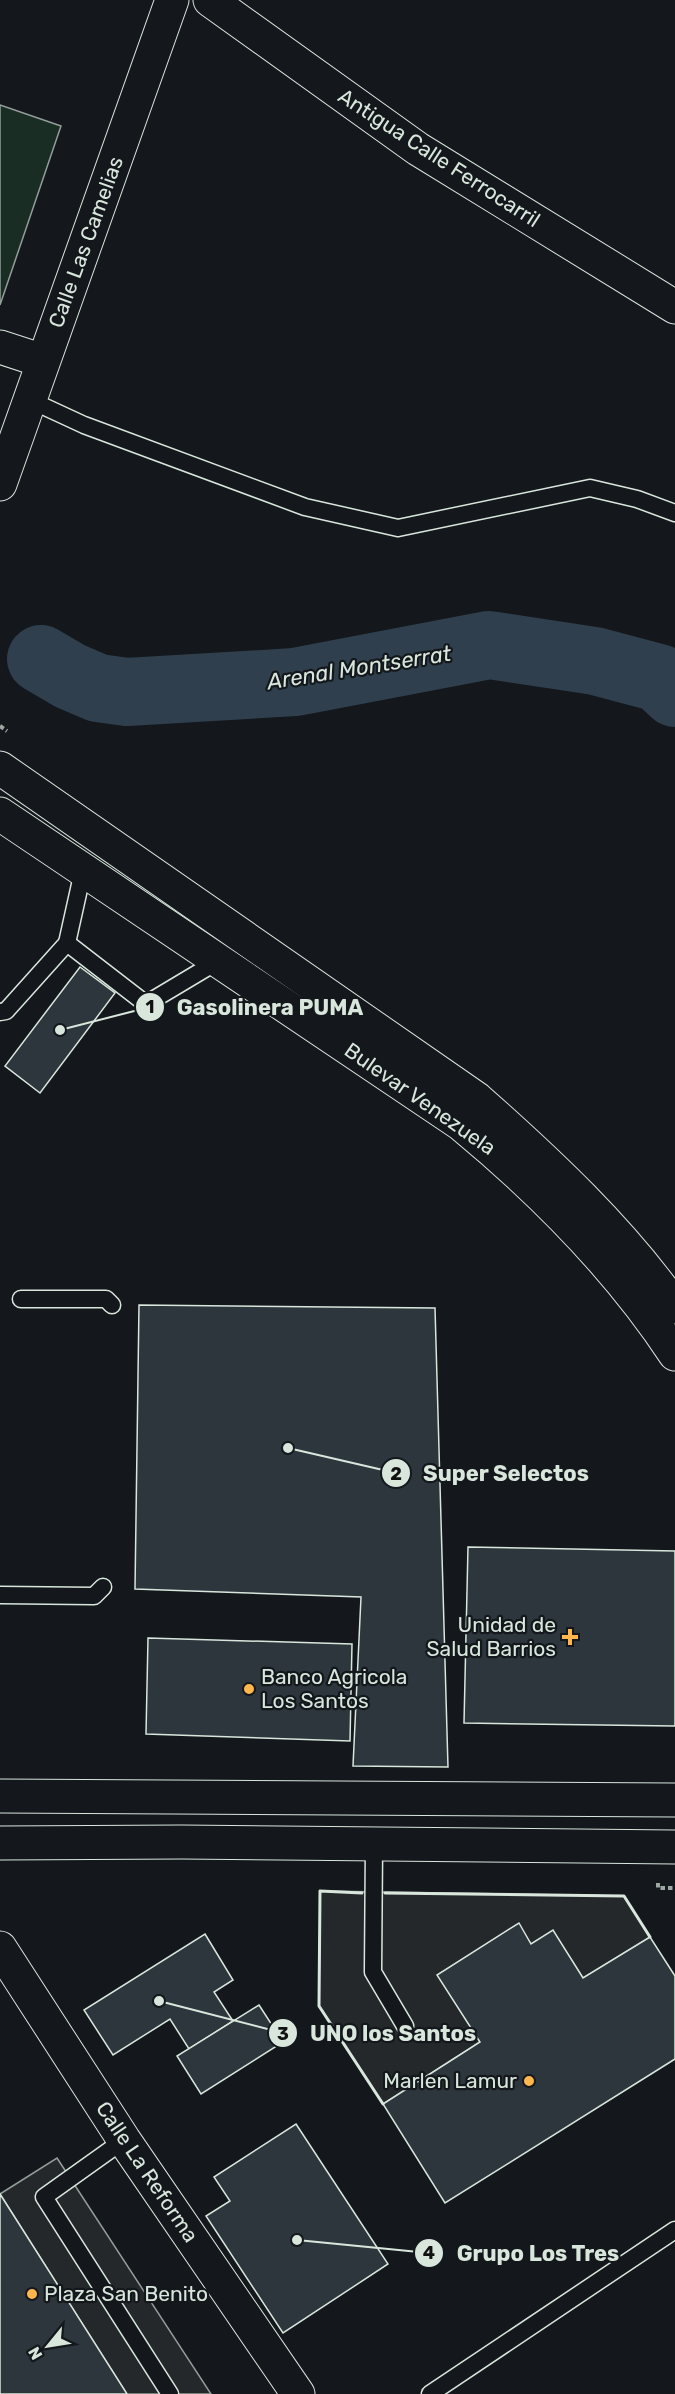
<svg xmlns="http://www.w3.org/2000/svg" width="675" height="2394" viewBox="0 0 675 2394" font-family="Rubik,sans-serif">
<rect width="100%" height="100%" fill="#14181c"/>
<path fill="#1a2d24" stroke="#939e99" stroke-width="1.5" d="M0,105L61,126L0,305Z"/>
<g fill="#24282b" stroke="#939e99" stroke-width="1.5">
<path d="M320,1891L624,1896L650,1937L583,1978L553,1931L531,1944L518,1924L438,1975L480,2042L383,2104L319,2006Z"/>
<path d="M57,2158L211,2394H127L0,2194Z"/>
</g>
<g fill="none" stroke-linecap="round" stroke-linejoin="round">
<path stroke="#2f3f4d" stroke-width="68" d="M41,659L70,676L98,688L127,692L295,682L489,645L595,661L659,678L675,693"/>
</g>
<g fill="#2c363c" stroke="#d8e6dc" stroke-width="1.5">
<path d="M80,967L115,993L40,1093L5,1066Z"/>
<path d="M139,1305L435,1308L448,1767L353,1766L361,1597L135,1589Z"/>
<path d="M468,1547L675,1551V1726L464,1723Z"/>
<path d="M148,1638L352,1644L350,1741L146,1734Z"/>
<path d="M519,1923L531,1944L553,1930L583,1978L650,1937L675,1976V2059L445,2203L383,2104L480,2042L437,1975Z"/>
<path d="M205,1934L233,1980L214,1992L233,2021L189,2049L170,2019L113,2055L84,2010Z"/>
<path d="M259,2005L283,2042L201,2094L177,2056Z"/>
<path d="M296,2124L388,2264L283,2333L206,2216L230,2201L214,2177Z"/>
<path d="M0,2194L127,2394H0Z"/>
</g>
<g fill="none" stroke-linecap="round" stroke-linejoin="round">
<defs>
<g id="lane">
<path d="M30,400L84,425L305,507L398,528L590,488L637,499L675,513"/>
<path d="M83,871L67,943L146,1004L218,961"/>
<path d="M0,1012L6,1011L67,943"/>
<path d="M21,1299H106L112,1305"/>
<path d="M0,1595L94,1596L103,1587"/>
<path d="M374,1844L373,1972L405,2026"/>
<path d="M124,2140L44,2197L170,2394"/>
<path d="M430,2394L675,2230"/>
</g>
<g id="street">
<path d="M210,0L418,149L675,307"/>
<path d="M0,347L43,361"/>
</g>
<g id="secondary">
<path d="M0,484L172,0"/>
<path d="M0,1948L124,2140L298,2394"/>
</g>
<g id="highway">
<path d="M0,768L477,1099C547,1161 621,1230 675,1307"/>
<path d="M0,814L461,1124C542,1191 617,1266 675,1354"/>
<path d="M0,1796L675,1800"/>
<path d="M0,1843L182,1842L675,1847"/>
</g>
</defs>
<use href="#lane" stroke="#d8e6dc" stroke-width="19"/>
<use href="#street" stroke="#d8e6dc" stroke-width="35"/>
<use href="#secondary" stroke="#d8e6dc" stroke-width="35"/>
<use href="#highway" stroke="#d8e6dc" stroke-width="35"/>
<g stroke="#9da8a2" stroke-width="4" stroke-dasharray="4.5 3" stroke-linecap="butt">
<path d="M0,726L7,731"/>
<path d="M658,1883V1888H675"/>
</g>
<use href="#lane" stroke="#14181c" stroke-width="16"/>
<use href="#street" stroke="#14181c" stroke-width="33"/>
<use href="#secondary" stroke="#14181c" stroke-width="33"/>
<use href="#highway" stroke="#14181c" stroke-width="33"/>
<g stroke="#d8e6dc" stroke-width="3">
<path d="M362,1893L320,1891L319,2006L383,2104"/>
<path d="M385,1893L624,1896L650,1937"/>
</g>
</g>
<g fill="#ffb74d" stroke="#14181c" stroke-width="2">
<path d="M567 1628h6v6h6v6h-6v6h-6v-6h-6v-6h6z"/>
<circle cx="249" cy="1689" r="6"/>
<circle cx="529" cy="2081" r="6"/>
<circle cx="32" cy="2294" r="6"/>
</g>
<g text-anchor="middle" stroke-width="4.5" stroke-linejoin="round" paint-order="stroke">
<g font-size="21" fill="#d8e6dc" stroke="#14181c">
<text transform="translate(439 158) rotate(33)" y="7">Antigua Calle Ferrocarril</text>
<text transform="translate(86 242) rotate(-70)" y="7">Calle Las Camelias</text>
<text transform="translate(420 1099) rotate(35)" y="7">Bulevar Venezuela</text>
<text transform="translate(147 2172) rotate(56)" y="7">Calle La Reforma</text>
</g>
<g font-size="21" fill="#d8e6dc" stroke="#14181c" text-anchor="end">
<text x="556" y="1632">Unidad de<tspan x="556" dy="24">Salud Barrios</tspan></text>
<text x="261" y="1684" text-anchor="start">Banco Agricola<tspan x="261" dy="24">Los Santos</tspan></text>
<text x="517" y="2088">Marlen Lamur</text>
<text x="44" y="2301" text-anchor="start">Plaza San Benito</text>
</g>
<g font-size="22" font-style="italic" fill="#d8e6dc" stroke="#14181c">
<text transform="translate(359 667) rotate(-9)" y="8">Arenal Montserrat</text>
</g>
</g>
<path fill="none" stroke="#d8e6dc" stroke-width="2" d="M60 1030L150 1007M288 1448L396 1473M159 2001L283 2033M297 2240L429 2253"/>
<g fill="#d8e6dc" stroke="#14181c" stroke-width="2">
<circle cx="60" cy="1030" r="6"/>
<circle cx="288" cy="1448" r="6"/>
<circle cx="159" cy="2001" r="6"/>
<circle cx="297" cy="2240" r="6"/>
<circle cx="150" cy="1007" r="15"/>
<circle cx="396" cy="1473" r="15"/>
<circle cx="283" cy="2033" r="15"/>
<circle cx="429" cy="2253" r="15"/>
</g>
<g font-size="18" text-anchor="middle" font-weight="bold" fill="#111">
<text x="150" y="1013">1</text>
<text x="396" y="1480">2</text>
<text x="283" y="2040">3</text>
<text x="429" y="2259">4</text>
</g>
<g font-size="22" text-anchor="middle" font-weight="bold" fill="#d8e6dc" stroke="#14181c" stroke-width="4.5" stroke-linejoin="round" paint-order="stroke">
<text x="270" y="1015">Gasolinera PUMA</text>
<text x="506" y="1481">Super Selectos</text>
<text x="393" y="2041">UNO los Santos</text>
<text x="538" y="2261">Grupo Los Tres</text>
</g>
<g transform="translate(48 2346) rotate(240)" stroke="#14181c" stroke-width="4.5" paint-order="stroke">
<path d="M0-4.5L10 22L0 15L-10 22Z" fill="#d8e6dc"/>
<text y="-9" font-size="16" font-weight="bold" text-anchor="middle" fill="#d8e6dc">N</text>
</g>
</svg>
